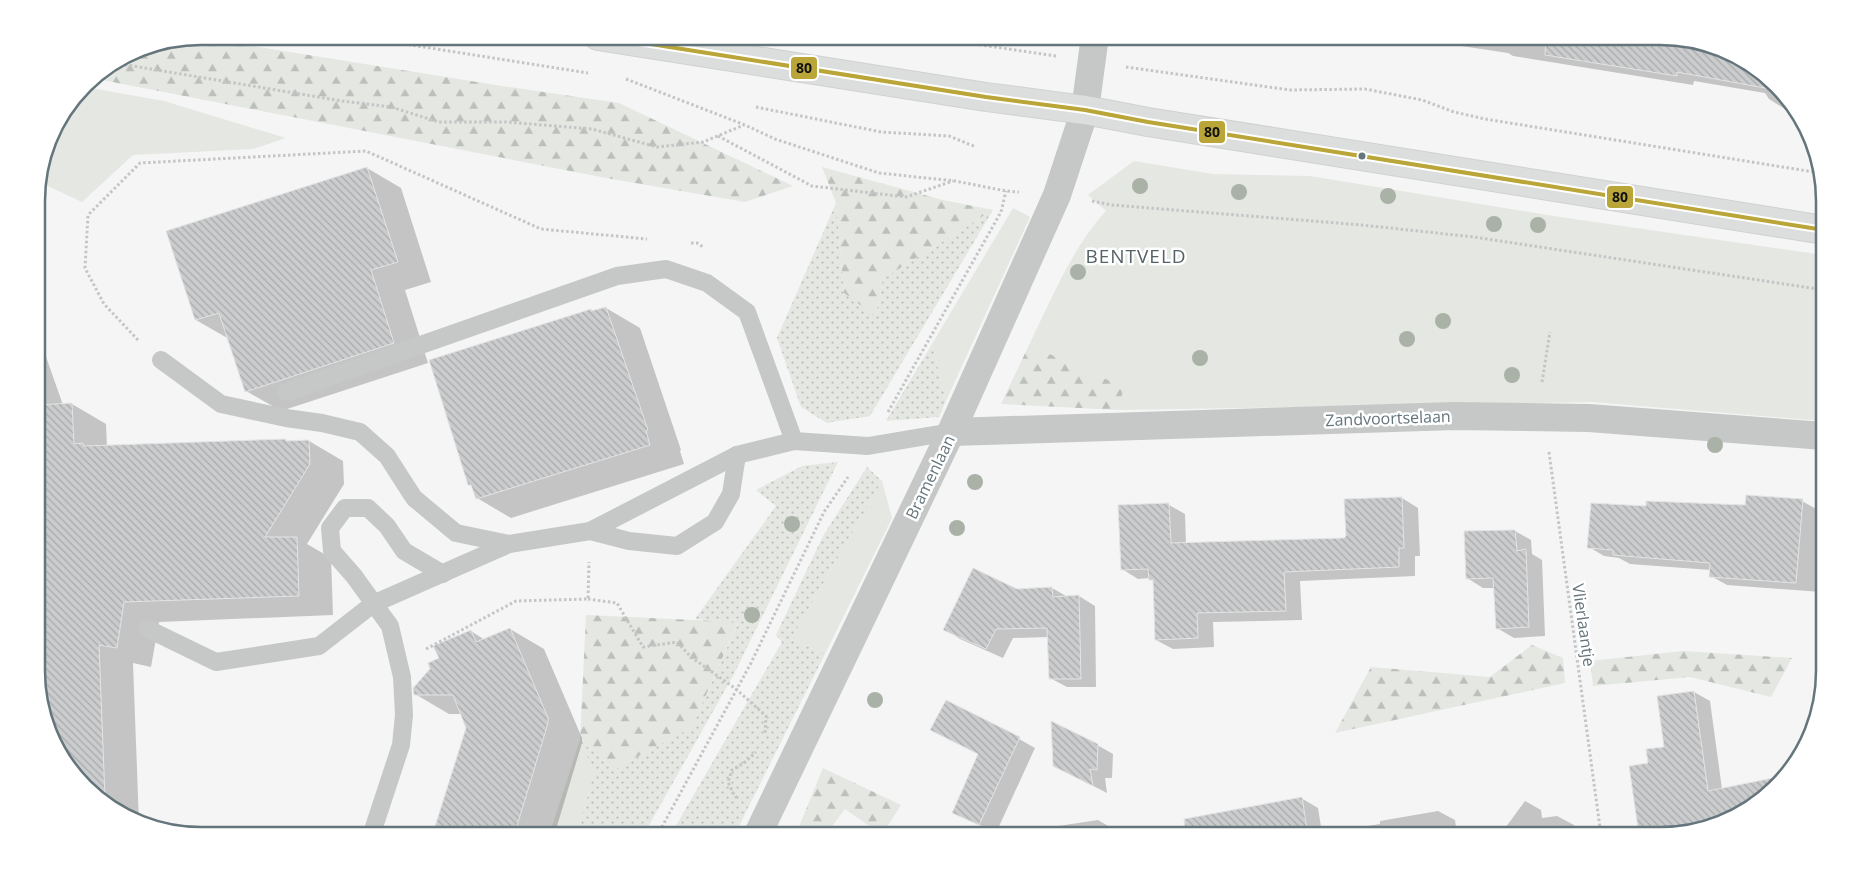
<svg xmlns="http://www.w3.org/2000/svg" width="1861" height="872" viewBox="0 0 1861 872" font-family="'Open Sans',sans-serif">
<defs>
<pattern id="forest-firs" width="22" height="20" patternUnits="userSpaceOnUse" patternTransform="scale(1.25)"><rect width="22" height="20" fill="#e4e7e2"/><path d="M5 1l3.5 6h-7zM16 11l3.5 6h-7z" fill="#bcc0bc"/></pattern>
<pattern id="park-dots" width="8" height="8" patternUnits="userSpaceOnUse" patternTransform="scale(1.25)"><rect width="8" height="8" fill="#e4e7e2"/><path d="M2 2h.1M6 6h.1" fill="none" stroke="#bcc0bc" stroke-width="1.8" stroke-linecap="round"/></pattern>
<pattern id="building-back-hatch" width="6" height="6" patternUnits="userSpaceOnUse" patternTransform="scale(1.25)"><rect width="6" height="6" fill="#cacccd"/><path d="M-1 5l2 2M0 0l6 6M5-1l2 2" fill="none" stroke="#a8aaab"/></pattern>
</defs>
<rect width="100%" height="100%" fill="#f5f5f5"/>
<g fill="#e4e7e2">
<path d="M85,87L164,101L286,138L253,149L133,155L82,202L39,182L53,129Z"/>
<path d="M1134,161L1213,174L1310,176L1560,217L1824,255V421L1591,402L1118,410L1123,387L1029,345C1050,302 1073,246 1106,211L1088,195Z"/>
<path d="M1013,208L1030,217L946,401L932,344Z"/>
<path d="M882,481L892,518L825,654L791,639Z"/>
<path d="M580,740L594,772L577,836H549Z"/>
</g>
<g fill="url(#forest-firs)">
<path d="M196,37L502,86L619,103L793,186L745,202L606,178L92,78L138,49Z"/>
<path d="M822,167L943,200L993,210L883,279L876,318L844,293L836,203Z"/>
<path d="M1029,345L1124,387L1118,410L1001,404Z"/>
<path d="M586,615L738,622L692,727L614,770L580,740Z"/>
<path d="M1532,645L1563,658L1565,683L1335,733L1371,667L1490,677Z"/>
<path d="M1683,651L1792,658L1771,697L1690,677L1593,686L1590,661Z"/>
<path d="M823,768L901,805L882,835L845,809L828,832L798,829Z"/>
</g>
<g fill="url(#park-dots)">
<path d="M836,203L844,293L876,317L883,279L993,210L870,416L827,423L801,407L777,338Z"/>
<path d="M932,344L946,401L939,417L886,421Z"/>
<path d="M838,462L734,674L643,836H577L594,772L580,740L614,770L692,727L738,623L695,619L776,506L756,490L802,466Z"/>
<path d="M867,467L882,481L791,639L825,654L734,836H670L782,642L776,635L823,536Z"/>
</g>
<g fill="#0003">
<path d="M1372,36H1660L1723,49L1791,101L1795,110L1785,109L1769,99L1765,93L1694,81L1693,85L1513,56L1508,53L1408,38V42Z"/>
<path d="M367,168L401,188L431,282L405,290L428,363L281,411L246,391L229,339L196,320Z"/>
<path d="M606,308L640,328L681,450L680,451L684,464L511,518L477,498L472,486L469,484L591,310L594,312Z"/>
<path d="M37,331L63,405L72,404L106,424L107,447L286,441L289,443L309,441L343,461L344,484L307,544L331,558L333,615L159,622L151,667L133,663L139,823L71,771L41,700L38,656Z"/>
<path d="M1402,498L1418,508L1420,556H1415V576L1300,581L1302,620L1213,622L1214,647L1173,649L1156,640L1154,581L1150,578L1138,579L1122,569L1169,505L1185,514L1186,544L1345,539Z"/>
<path d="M1802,501L1818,510L1817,533L1824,534L1825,597L1821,594V592L1727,585L1711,576V570L1630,564L1619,558L1604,556L1589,547L1647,507L1746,506Z"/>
<path d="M1515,531L1531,540L1532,554L1542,560L1545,636L1514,638L1497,628L1495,588H1483L1467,578Z"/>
<path d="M1052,588L1068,597L1079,596L1095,606L1096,687H1067L1050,678L1049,637L1013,638L1003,658L960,639L944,629L1017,590Z"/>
<path d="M510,629L544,649L582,738V743L554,836H433L467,728L462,714H449L415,694L440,658L471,631L485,640Z"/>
<path d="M1694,692L1710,701L1722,789L1785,777L1752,808L1670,835H1640L1630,767L1649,765L1666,748L1659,697Z"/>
<path d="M1019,739L1035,748L996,833L954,812L979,754Z"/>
<path d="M1097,745L1113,754L1112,778H1105L1107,793L1070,774Z"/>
<path d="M1301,798L1318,808L1322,833L1380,824V821L1438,811L1455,820L1457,835L1241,836Z"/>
<path d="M1525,801L1541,810L1542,818L1557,816L1574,825L1575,835H1500Z"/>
<path d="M1098,820L1115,830V836H1060L1058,826Z"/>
</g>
<g fill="url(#building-back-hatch)" stroke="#e4e4e4">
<path d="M1546,36H1660L1723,49L1776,90L1677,72V76L1545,55Z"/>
<path d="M367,167L398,262L371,270L394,343L245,392L219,313L195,320L166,231Z"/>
<path d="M606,307L648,430L646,431L650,445L476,499L471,485H468L429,360L591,309V311Z"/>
<path d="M72,403L74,444L83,443L84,446L286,439V441L309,440L310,464L265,537H297L299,596L124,602L117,648L99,645L105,798L71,771L39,696L38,656L37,405Z"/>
<path d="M1746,495L1803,499L1796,583L1709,577L1710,563L1613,555V550L1587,548L1591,503L1646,506V501L1745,505Z"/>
<path d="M1402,497L1404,548H1399V567L1284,572L1286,611L1197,613L1198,638L1155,640L1153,580H1149L1148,569L1121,570L1118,505L1169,503L1171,543L1344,538L1346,536L1344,499Z"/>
<path d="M1515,530L1517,551L1526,549L1529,627L1496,629L1493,578L1466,579L1464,531Z"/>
<path d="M973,568L1017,589L1052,587L1053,597L1079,595L1081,679H1049L1047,628L996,629L986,649L943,630Z"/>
<path d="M510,628L548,718V723L514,836H432L466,728L453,695H414L413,688L430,669L428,663L439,658L433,646L471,630L476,642Z"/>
<path d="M1694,691L1708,791L1778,777L1780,783L1752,808L1670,835H1639L1629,766L1648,763L1646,749L1664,747L1657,696Z"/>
<path d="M946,700L1020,737L979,825L952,813L978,754L930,730Z"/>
<path d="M1051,721L1098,744L1097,770L1090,769L1093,786L1053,766Z"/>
<path d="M1302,797L1308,836H1186L1184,819Z"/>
</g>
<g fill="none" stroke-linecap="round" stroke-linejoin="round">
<defs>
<path id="primary" d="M598,36L986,97L1085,110L1148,122L1824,230"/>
</defs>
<use href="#primary" stroke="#d0d1d2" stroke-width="30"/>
<g stroke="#c4c5c6" stroke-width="3" stroke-dasharray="2.5 2.5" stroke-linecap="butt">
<path d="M354,36L588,73"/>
<path d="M920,36L1056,56"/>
<path d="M115,63L342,101L391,107L439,122H506L592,129L657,147L703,142L744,125"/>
<path d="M1126,67L1290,90L1365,89L1422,100L1454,112L1485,119L1820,173"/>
<path d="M626,79L745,125L775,139L879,173L955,181L1006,191L1019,192"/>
<path d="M756,107L881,132L949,136L976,147"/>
<path d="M718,136L812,186L906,197L953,181"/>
<path d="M1092,201L1112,205L1362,225L1474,237L1824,290"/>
<path d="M691,243H697L703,247"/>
<path d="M138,340L104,304L85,268L88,215L140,163L366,151L541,229L647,239"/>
<path d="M1542,382L1550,332"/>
<path d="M888,412L1001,212L1006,191"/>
<path d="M1549,452L1601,835"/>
<path d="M588,599L617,603L643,647L677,642L691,657L736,689L766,716L765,733"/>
<path d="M426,649L516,601L588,599L589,562"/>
<path d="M737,798L734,795L728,782L732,770L744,763L756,752"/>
<path d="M657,836L751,663L824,512L848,477"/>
</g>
<g stroke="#c6c8c8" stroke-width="18">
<path d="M161,360L221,404L286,418L322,423L360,432L387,456L414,498L456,533L509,544"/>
<path d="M287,392L617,276L666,269L707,283L747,312L794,441"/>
<path d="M590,531L629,541L677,546L715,522L731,494L737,455"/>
<path d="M148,629L216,662L319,646L373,604L509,544L590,531L737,455L794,441L868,446L951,432"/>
<path d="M371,836L401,745L404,715L402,677L390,626L354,576L332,551L330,528L345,508H368L387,526L404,551L443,574"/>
</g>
<g stroke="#c6c8c8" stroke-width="28">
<path d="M951,432L1455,416L1589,418L1824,436"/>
<path d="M757,836L951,432L1057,195L1085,110L1095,36"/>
</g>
<use href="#primary" stroke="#dcdddd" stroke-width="28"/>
<defs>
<path id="bus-1" d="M600,36L986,97L1085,110L1148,122L1824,230"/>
</defs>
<use href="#bus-1" stroke="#fff" stroke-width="8"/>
<use href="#bus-1" stroke="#b9a538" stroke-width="4"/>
</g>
<g fill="#aab1a6">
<circle cx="1140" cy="186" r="8"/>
<circle cx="1239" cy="192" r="8"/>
<circle cx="1388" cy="196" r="8"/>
<circle cx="1494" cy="224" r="8"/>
<circle cx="1538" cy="225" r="8"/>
<circle cx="1078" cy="272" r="8"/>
<circle cx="1443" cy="321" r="8"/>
<circle cx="1407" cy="339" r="8"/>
<circle cx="1200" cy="358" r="8"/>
<circle cx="1512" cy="375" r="8"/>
<circle cx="1715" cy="445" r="8"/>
<circle cx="975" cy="482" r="8"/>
<circle cx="792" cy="524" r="8"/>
<circle cx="957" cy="528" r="8"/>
<circle cx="752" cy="615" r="8"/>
<circle cx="875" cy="700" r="8"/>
</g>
<circle fill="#64757c" stroke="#fff" stroke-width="2" cx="1362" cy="156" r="4.5"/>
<g text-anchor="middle" stroke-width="5" stroke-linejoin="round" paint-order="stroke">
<g font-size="16" fill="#64757c" stroke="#fff">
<text transform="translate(1388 418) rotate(-2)" y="6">Zandvoortselaan</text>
<text transform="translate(930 477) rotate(-64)" y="6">Bramenlaan</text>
<text transform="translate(1584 625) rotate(82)" y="6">Vlierlaantje</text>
</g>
<g font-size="19" letter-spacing="1" fill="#556267" stroke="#fff">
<text x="1136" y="263">BENTVELD</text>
</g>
</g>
<path d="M0 0H1861V872H0ZM201 45H1660A156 156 0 0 1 1816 201V671A156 156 0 0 1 1660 827H201A156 156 0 0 1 45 671V201A156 156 0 0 1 201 45Z" fill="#fff" fill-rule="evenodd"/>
<path fill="none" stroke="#64757c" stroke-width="2.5" d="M201 45H1660A156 156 0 0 1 1816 201V671A156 156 0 0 1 1660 827H201A156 156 0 0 1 45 671V201A156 156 0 0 1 201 45Z"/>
<g stroke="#fff" stroke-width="2">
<rect x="790" y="56" width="28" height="24" rx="5" fill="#b9a538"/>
<rect x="1198" y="120" width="28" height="24" rx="5" fill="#b9a538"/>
<rect x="1606" y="185" width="28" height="24" rx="5" fill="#b9a538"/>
</g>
<g font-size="14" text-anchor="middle" font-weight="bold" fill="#111">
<text x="804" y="73">80</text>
<text x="1212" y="137">80</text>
<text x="1620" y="202">80</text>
</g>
</svg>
